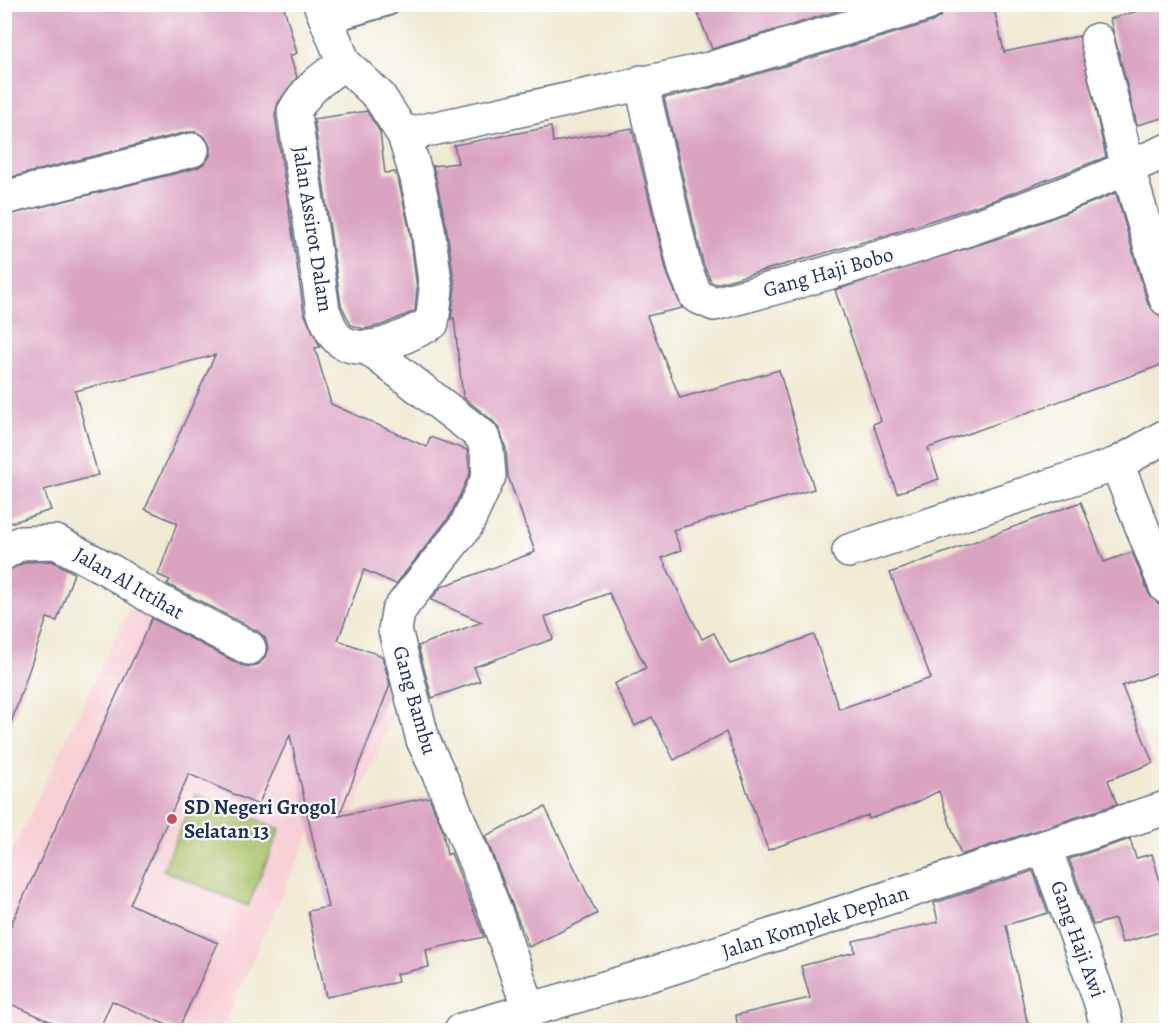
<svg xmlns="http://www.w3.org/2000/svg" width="1171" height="1035" viewBox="0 0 1171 1035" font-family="Alegreya,serif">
<rect width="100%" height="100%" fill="#fff"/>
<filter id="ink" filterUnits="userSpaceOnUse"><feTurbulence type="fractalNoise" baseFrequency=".0167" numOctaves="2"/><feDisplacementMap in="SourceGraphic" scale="12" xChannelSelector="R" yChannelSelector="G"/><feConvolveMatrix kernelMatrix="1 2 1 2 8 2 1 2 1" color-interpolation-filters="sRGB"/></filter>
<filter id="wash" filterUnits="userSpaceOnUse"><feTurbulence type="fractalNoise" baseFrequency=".008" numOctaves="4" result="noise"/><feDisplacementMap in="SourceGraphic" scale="24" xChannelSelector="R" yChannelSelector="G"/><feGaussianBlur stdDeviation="1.35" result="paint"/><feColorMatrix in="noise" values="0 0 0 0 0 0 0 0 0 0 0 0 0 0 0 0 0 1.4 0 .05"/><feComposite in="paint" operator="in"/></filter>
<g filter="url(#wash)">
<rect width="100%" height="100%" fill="#efead1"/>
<path fill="#f7cfd4" d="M130,607L393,714L351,819L317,818L221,1030H21L5,1024L4,868Z"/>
<path fill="#a6bf64" stroke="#607761" stroke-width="1.5" d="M195,794L280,829L248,906L163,870Z"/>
<g id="blocks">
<g fill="#daa4c1">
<path d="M4,4H283L297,53L290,56L297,77L278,103L275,115L304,313L320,347L315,348L331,404L427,447L430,437L467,450L470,473L450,516L396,584L364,570L338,640L382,656L390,685L339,816L429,797L442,828L447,855L451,853L484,937L426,950L429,967L396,974L398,982L326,997L308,911L328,907L290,735L258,805L189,774L130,904L218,943L178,1030L112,1001L99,1030H70L4,1001V940L152,618L241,665L250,667L259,664L265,657L268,648L265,638L258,631L167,584L170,580L158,575L177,523L145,509L215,355L75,391L98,475L44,490L51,510L4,525V216L197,168L205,163L210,156V146L205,137L196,132H187L4,179Z"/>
<path d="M694,4H860L712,49Z"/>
<path d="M945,4H993L1004,52L1079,36L1106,157L994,200L881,237L716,284L711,282L703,263L664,98L714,87L932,22L941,16Z"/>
<path d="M1162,4H1167V117L1137,125L1110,19Z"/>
<path d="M367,111L380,132L385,173L395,172L399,183L410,232L417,289L415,311L382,325L364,329L351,325L341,305L314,119Z"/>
<path d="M551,127L553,142L632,128L667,273L682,308L647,316L680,398L779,370L814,489L673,530L681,550L662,558L702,639L714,633L730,664L814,635L839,709L931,678L890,573L1081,502L1104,562L1132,552L1149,594L1159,604L1167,624V669L1122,686L1153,763L1108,780L1117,804L961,855L939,791L915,803L869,819L868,815L768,850L726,732L674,760L652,717L635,726L614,684L646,668L609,593L545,617L553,639L474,667L480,681L432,698L418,646L482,622L431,600L441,587L535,552L508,476L506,449L500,430L493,421L463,397L454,318L451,319L455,287L446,225L433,166L458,163L454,145Z"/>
<path d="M1116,193L1148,304L1160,316L1167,336V363L928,448L939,479L897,493L873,424L881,421L835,290L1006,236Z"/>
<path d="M52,561L74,573L57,621L47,618L11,723L4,722V572L26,562Z"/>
<path d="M545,807L597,914L529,947L485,836Z"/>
<path d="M1130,839L1136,858L1152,854L1167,905V930L1122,943L1115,919L1093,925L1069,859Z"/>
<path d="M1033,871L1048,913L1006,925L1029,1030H738L736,1015L810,998L801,966L855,952L853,941L938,922L934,903Z"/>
</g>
</g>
</g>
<g filter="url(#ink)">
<use href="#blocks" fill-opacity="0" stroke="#657086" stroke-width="1.5"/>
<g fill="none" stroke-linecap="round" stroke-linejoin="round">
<defs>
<path id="service" d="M327,22L388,4"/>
<g id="minor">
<path d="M320,4L344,63L379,96L404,135L417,178L428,229L436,289L432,323C408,335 369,358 342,342C332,336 327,320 323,310L294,112C306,89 323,78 344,63"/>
<path d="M1097,40L1128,168L1166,299"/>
<path d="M641,82L685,269L696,296L714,304C869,264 1021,217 1166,151"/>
<path d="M404,135L709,69L927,4"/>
<path d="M4,198L192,150"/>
<path d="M368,348L482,436L487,451L489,476L466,526L405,602L398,612L395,630L423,740L446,789L494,908L530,1012"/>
<path d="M1117,464L1166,587"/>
<path d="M849,551L1117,464L1166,436"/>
<path d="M4,553L20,543L56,542L111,571L153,598L249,648"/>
<path d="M1045,849L1100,1000L1108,1030"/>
<path d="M461,1030L652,974L1166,808"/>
</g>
</defs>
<use href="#service" stroke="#657086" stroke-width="26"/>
<use href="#minor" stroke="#657086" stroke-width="36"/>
<use href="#service" stroke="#fff" stroke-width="22"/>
<use href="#minor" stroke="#fff" stroke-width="33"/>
</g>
</g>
<circle fill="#d1495b" stroke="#fff" stroke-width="2" cx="172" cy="819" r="6"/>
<g text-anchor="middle" stroke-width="4.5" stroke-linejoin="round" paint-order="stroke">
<g font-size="21" fill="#1b2f5e" stroke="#fff">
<text transform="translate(313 229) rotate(81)" y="7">Jalan Assirot Dalam</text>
<text transform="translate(828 272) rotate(-16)" y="7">Gang Haji Bobo</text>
<text transform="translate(129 583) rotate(30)" y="7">Jalan Al Ittihat</text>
<text transform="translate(415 700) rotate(74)" y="7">Gang Bambu</text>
<text transform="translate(815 922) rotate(-18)" y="7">Jalan Komplek Dephan</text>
<text transform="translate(1078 939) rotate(70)" y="7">Gang Haji Awi</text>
</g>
<g font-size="21" font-weight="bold" fill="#1b2f5e" stroke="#fff" text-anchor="start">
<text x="184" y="814">SD Negeri Grogol<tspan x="184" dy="24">Selatan 13</tspan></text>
</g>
</g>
<rect width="1171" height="1035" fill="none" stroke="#fff" stroke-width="24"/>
</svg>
